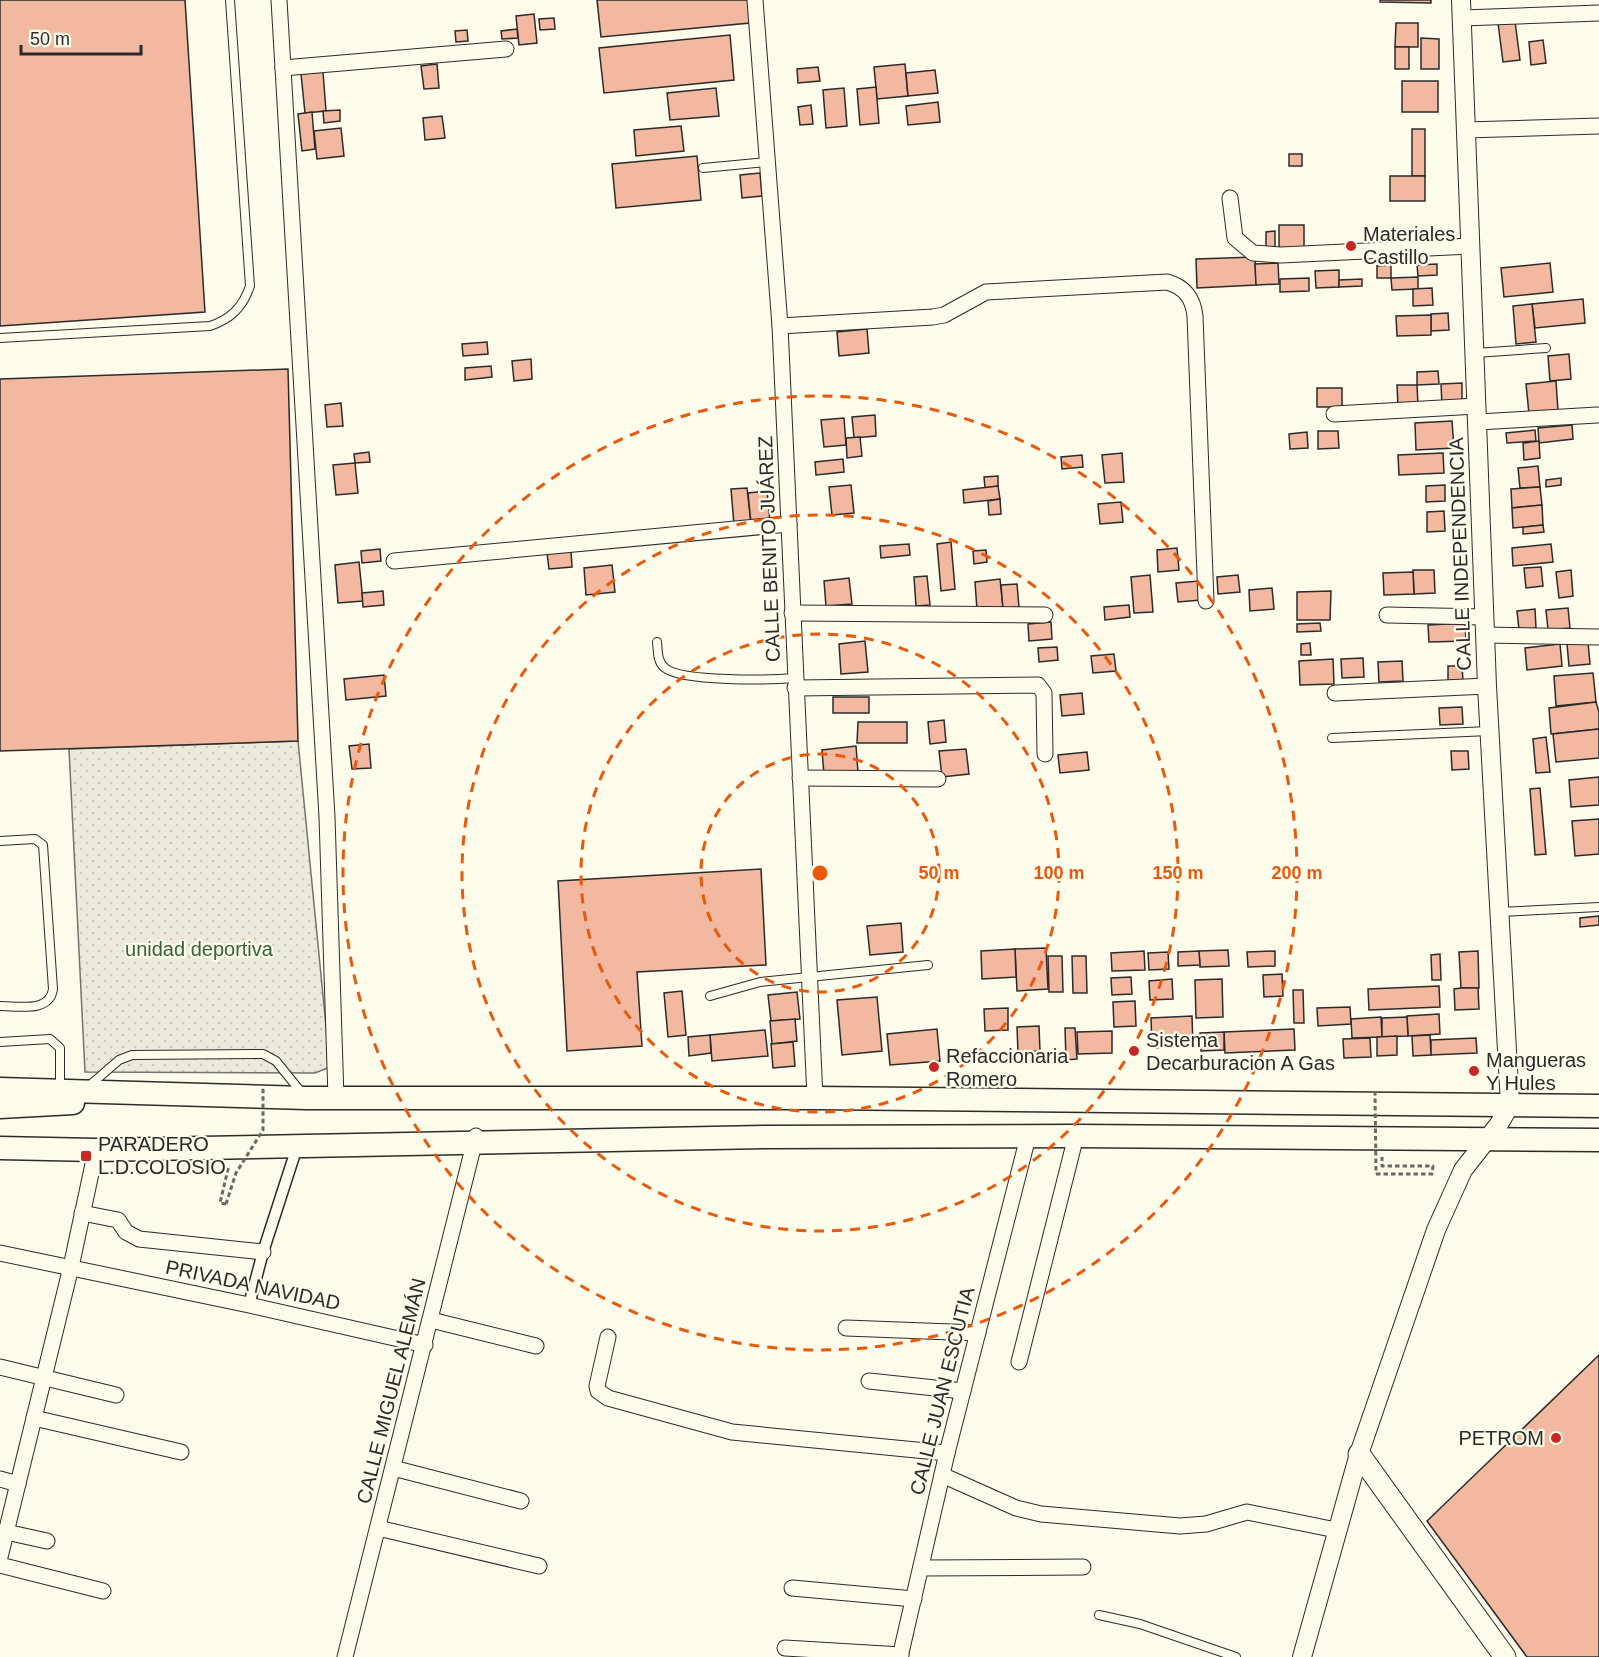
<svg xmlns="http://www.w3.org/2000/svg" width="1599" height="1657" viewBox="0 0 1599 1657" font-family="Helvetica,sans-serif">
<defs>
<pattern id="park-dots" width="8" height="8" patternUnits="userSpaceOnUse" patternTransform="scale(1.5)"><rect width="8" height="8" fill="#ecebdb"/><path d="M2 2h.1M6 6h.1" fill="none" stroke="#cbcabc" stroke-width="1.8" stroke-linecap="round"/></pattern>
</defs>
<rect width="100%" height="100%" fill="#fdfbea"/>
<path fill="url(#park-dots)" stroke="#74746e" stroke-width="1.5" d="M298,741L330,1067L315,1073L85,1072L69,749Z"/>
<g fill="#f2b8a0" stroke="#2b2b2b" stroke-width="1.5">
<path d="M0,0H185L205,312L0,326Z"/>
<path d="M597,0H748L750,23L601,37Z"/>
<path d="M1380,0H1431V3L1380,2Z"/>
<path d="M534,14L537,43L519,45L516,16Z"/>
<path d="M554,18L555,29L540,30L539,19Z"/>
<path d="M1515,21L1520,60L1503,62L1498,23Z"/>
<path d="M1396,23H1418V47H1395Z"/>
<path d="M517,29L518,38L502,39L501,31Z"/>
<path d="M467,30L468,41L456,42L455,31Z"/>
<path d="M730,35L734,80L604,93L599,48Z"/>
<path d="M1421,38L1439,39V69H1421Z"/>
<path d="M1543,40L1546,63L1531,65L1529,42Z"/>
<rect x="1395" y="47" width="14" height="22"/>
<path d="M437,64L439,88L424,89L421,66Z"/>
<path d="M905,64L908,96L877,99L874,67Z"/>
<path d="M818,67L820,81L798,83L797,69Z"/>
<path d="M935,70L938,93L908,96L906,73Z"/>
<path d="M323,72L326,111L305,113L301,74Z"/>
<rect x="1402" y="81" width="36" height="31"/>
<path d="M876,87L879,123L860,125L857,89Z"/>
<path d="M716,88L719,116L670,120L667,93Z"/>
<path d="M844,88L847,126L826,128L823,90Z"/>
<path d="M938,102L940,122L908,125L906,106Z"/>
<path d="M811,105L813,124L800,125L798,107Z"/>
<path d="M340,110V121L324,123L323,111Z"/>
<path d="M312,112L315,149L302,151L298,114Z"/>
<path d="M442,116L445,138L425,140L423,118Z"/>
<path d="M681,126L684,151L636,156L634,130Z"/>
<path d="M341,128L344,156L317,159L314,131Z"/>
<rect x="1412" y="129" width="13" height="47"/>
<rect x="1289" y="154" width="13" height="12"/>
<path d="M697,156L701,200L616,208L612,164Z"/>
<path d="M760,173L762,196L742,198L740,175Z"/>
<rect x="1390" y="176" width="35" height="25"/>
<rect x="1279" y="225" width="25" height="23"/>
<path d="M1275,231V248L1266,249V232Z"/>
<path d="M1255,257L1256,285L1197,288L1196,259Z"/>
<path d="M1278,263L1279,284L1256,285L1255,264Z"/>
<path d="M1550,263L1553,292L1504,297L1501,268Z"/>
<path d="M1437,264V275L1418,276L1417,265Z"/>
<path d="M1391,265V278H1377V266Z"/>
<path d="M1339,270V287L1316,288L1315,271Z"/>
<path d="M1418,277V289L1392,290L1391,278Z"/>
<path d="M1309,278V291L1280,292V279Z"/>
<path d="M1362,279V286L1339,287V280Z"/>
<path d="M1432,288L1433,305L1413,306V289Z"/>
<path d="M1583,299L1585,323L1535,328L1532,304Z"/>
<path d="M1532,304L1536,342L1516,344L1513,306Z"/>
<path d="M1448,313L1449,330L1431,331V314Z"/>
<path d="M1431,315V335L1397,336L1396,316Z"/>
<path d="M867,329L869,353L839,356L837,332Z"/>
<path d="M487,342L488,354L463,356L462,344Z"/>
<path d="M1569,354L1571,379L1550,381L1548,356Z"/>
<path d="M531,359L532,379L514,381L512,361Z"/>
<path d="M491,366L492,377L465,380V368Z"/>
<path d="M288,369L298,741L0,751V379Z"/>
<path d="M1438,371L1439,384L1417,385V372Z"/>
<path d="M1556,381L1558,411L1529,414L1526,384Z"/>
<path d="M1462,383V404L1442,405L1441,384Z"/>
<path d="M1397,385H1417L1418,405L1398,406Z"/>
<rect x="1317" y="388" width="25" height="19"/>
<path d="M341,403L343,426L327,427L325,405Z"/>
<path d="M875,415L876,436L854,438L852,417Z"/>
<path d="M844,418L846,445L824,447L821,420Z"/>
<path d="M1452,421L1454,448L1416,450L1415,423Z"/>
<path d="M1572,425L1573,439L1539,443L1538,428Z"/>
<path d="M1535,430L1536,441L1507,443L1506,433Z"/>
<path d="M1318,431H1338L1339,448L1318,449Z"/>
<path d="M1307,432L1308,448L1290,449L1289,434Z"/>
<path d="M860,437L862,456L847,458L846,438Z"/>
<path d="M1539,441L1540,458L1524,460L1523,443Z"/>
<path d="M369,452L370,462L355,463L354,454Z"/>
<path d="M1122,453L1124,482L1105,483L1102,455Z"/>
<path d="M1443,453L1444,473L1399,475L1398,455Z"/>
<path d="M1082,455L1083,467L1062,469L1061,457Z"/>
<path d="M843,459L844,472L816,475L815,462Z"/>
<path d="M355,463L358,493L336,495L333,465Z"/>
<path d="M1538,466L1540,487L1520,488L1518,468Z"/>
<path d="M998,476V486L985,488L984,477Z"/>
<path d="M1561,478V485L1546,487V480Z"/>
<path d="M851,485L854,513L832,515L829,487Z"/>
<path d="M1445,485V501L1426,502V486Z"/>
<path d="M998,486L1000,499L964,503L963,490Z"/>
<path d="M1540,487L1542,505L1512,508L1511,489Z"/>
<path d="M747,488L751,523L734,525L731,489Z"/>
<path d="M767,491L770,521L751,523L748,493Z"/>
<path d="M1000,499L1001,514L989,515L988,501Z"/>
<path d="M1121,502L1123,522L1100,524L1098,504Z"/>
<path d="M1542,505L1543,525L1513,528L1512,508Z"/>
<path d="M1444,511L1445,531L1427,532V512Z"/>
<path d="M1543,525L1544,532L1523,534V527Z"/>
<path d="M951,542L955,589L941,591L937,544Z"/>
<path d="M909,544L910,555L881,558L880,546Z"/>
<path d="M1551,544L1553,562L1513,566L1512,548Z"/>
<path d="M1177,548L1179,570L1158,572L1157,550Z"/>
<path d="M380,549L381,561L362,563L361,551Z"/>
<path d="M986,550L987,562L974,564L973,551Z"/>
<path d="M571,551L572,567L549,569L547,553Z"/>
<path d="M359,562L363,601L338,603L335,565Z"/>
<path d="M612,565L615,592L586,595L584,568Z"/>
<path d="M1541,567L1543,586L1526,588L1524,568Z"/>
<path d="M1413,570H1434L1435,593L1414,594Z"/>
<path d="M1571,570L1573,596L1559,598L1556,572Z"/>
<path d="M1413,572L1414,594L1384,595L1383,573Z"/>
<path d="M1150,575L1153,612L1134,613L1131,577Z"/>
<path d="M1238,575L1240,592L1218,594L1217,577Z"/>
<path d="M927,576L930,605L916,606L914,577Z"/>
<path d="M849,578L852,604L826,606L824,581Z"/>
<path d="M1000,579L1003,607L977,610L975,582Z"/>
<path d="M1199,581L1201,600L1178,602L1176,583Z"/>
<path d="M1017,584L1019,607L1003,609L1001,585Z"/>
<path d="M1272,588L1274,609L1250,611L1249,590Z"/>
<path d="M383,591L384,605L363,607L362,593Z"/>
<path d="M1331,591L1330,620H1297V592Z"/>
<path d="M1129,605L1130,617L1105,620L1104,607Z"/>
<path d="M1568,608L1570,628L1548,630L1546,610Z"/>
<path d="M1535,609L1536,628L1519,630L1517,611Z"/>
<path d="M1051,622L1052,639L1029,641L1028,624Z"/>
<path d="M1320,623L1321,631L1297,632V624Z"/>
<path d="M1465,623L1466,641L1429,642L1428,625Z"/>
<path d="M865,641L868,672L841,674L839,644Z"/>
<path d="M1588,642L1590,664L1569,666L1567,644Z"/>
<path d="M1310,643L1311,655H1301V644Z"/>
<path d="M1560,644L1562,666L1527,670L1525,648Z"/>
<path d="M1057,647L1058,660L1039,662L1038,648Z"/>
<path d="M1114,654L1116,671L1093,673L1091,656Z"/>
<path d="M1363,658L1364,677L1342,678L1341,659Z"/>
<path d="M1333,659L1334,684L1300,685L1299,661Z"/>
<path d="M1402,661L1403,681L1379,682L1378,662Z"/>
<path d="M1448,666H1462L1463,681L1448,682Z"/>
<path d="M1593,673L1596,702L1556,706L1554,676Z"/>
<path d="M384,675L386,696L346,700L344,679Z"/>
<path d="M1082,693L1084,714L1062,716L1060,695Z"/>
<rect x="833" y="697" width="36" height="16"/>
<path d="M1596,702L1599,712V729L1551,734L1549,708Z"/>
<path d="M1462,707L1463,724L1440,725L1439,708Z"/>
<path d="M944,720L946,742L930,744L928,722Z"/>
<path d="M858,722H907V743H857Z"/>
<path d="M1599,729V758L1556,762L1553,734Z"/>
<path d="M1546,737L1550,772L1536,773L1533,739Z"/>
<path d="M369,744L371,768L352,769L349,746Z"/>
<path d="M856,746L858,772L824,775L822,750Z"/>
<path d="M966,749L969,774L942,777L939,751Z"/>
<path d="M1451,751H1468L1469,769L1452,770Z"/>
<path d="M1087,752L1089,770L1060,773L1058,755Z"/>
<path d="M1599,777V805L1571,807L1569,780Z"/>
<path d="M1540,788L1546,854L1535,855L1530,789Z"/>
<path d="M1599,819V854L1575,856L1572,821Z"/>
<path d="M761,869L766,965L637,972L642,1046L567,1051L558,881Z"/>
<path d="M1599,916V925L1580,927V918Z"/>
<path d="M901,923L903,952L870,955L867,926Z"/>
<path d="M1046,948L1048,989L1017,991L1015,949Z"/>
<path d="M1015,949L1016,977L982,979L981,951Z"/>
<path d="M1228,950L1229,966L1200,967L1199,951Z"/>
<path d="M1144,951L1145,970L1112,971L1111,953Z"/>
<path d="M1199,951L1200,965L1178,966V952Z"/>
<path d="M1275,951V966L1248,967L1247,952Z"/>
<path d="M1478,951L1479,988H1461L1459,952Z"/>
<path d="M1168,952L1169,969L1149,970L1148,953Z"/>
<path d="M1440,954L1441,980H1432L1431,955Z"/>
<path d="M1048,956H1062L1063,992H1049Z"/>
<path d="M1072,956H1086L1087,993H1073Z"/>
<path d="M1282,974L1283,996L1264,997L1263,975Z"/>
<path d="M1131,977L1132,994L1112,995L1111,978Z"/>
<path d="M1172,979L1173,999L1150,1000L1149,981Z"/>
<path d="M1222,979L1223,1017L1196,1018L1195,980Z"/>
<path d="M1439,986L1440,1007L1369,1010L1368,989Z"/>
<path d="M1461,988H1478L1479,1009L1455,1010L1454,989Z"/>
<path d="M1293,990H1303L1304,1023H1294Z"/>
<path d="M682,991L686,1035L668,1037L664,993Z"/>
<path d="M797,992L800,1019L771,1021L768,995Z"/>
<path d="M877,997L882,1051L842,1055L837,1000Z"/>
<path d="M1135,1001L1136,1026L1114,1027L1113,1002Z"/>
<path d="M1350,1007L1351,1024L1318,1026L1317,1008Z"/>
<path d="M1008,1008V1030L985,1031L984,1009Z"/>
<path d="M1439,1014L1440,1034L1408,1036L1407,1016Z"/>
<path d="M1192,1016L1193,1046L1152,1048L1151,1018Z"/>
<path d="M1381,1017L1382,1037L1352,1038L1351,1019Z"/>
<path d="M1407,1017L1408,1036L1382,1037V1018Z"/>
<path d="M795,1019L797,1041L772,1044L770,1021Z"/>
<path d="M1039,1026L1040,1051L1018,1052L1017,1027Z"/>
<path d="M1065,1028H1075L1077,1059L1066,1060Z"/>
<path d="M937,1029L940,1061L890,1065L887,1034Z"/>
<path d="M1294,1029L1295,1050L1225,1053L1224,1032Z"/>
<path d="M765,1030L768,1056L712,1061L710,1035Z"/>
<path d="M1112,1031V1053L1078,1054L1077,1032Z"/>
<path d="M1224,1032V1050L1201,1051L1200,1033Z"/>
<path d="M710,1035L711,1053L689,1056L688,1037Z"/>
<path d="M1430,1035L1431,1055L1413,1056L1412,1036Z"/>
<path d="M1397,1036V1055L1377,1056V1037Z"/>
<path d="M1370,1038L1371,1057L1344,1058L1343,1039Z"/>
<path d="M1476,1038L1477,1053L1431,1055V1040Z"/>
<path d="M793,1042L795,1066L773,1068L771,1044Z"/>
<path d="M1599,1355V1657H1527L1427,1521Z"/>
</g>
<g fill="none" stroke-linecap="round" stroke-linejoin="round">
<defs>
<g id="service">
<path d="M703,168L767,162"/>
<path d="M0,338L210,326C231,319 243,307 250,286L230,0"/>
<path d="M1476,353L1546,348"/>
<path d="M657,642C658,651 657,662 665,668C682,682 771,680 795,678"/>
<path d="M1332,738L1489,731"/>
<path d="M0,841L35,839L43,845L53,989C50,1013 18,1006 0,1006"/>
<path d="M1499,912L1599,907"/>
<path d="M710,996L760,982L928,965"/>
<path d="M0,1042L50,1039L60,1048V1089"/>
<path d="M89,1086L119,1060L132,1055L263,1054L276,1061L301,1092"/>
<path d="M1099,1615L1140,1624L1236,1657"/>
</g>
<path id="pedestrian" d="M249,1305L263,1252L297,1147"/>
<g id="minor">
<path d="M279,0L327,817L336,1098"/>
<path d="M755,0L780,326L815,1098"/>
<path d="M1462,18L1599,13"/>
<path d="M283,68L506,49"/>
<path d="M1466,130L1599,126"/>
<path d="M1230,198L1235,238L1253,253L1281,255L1471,246"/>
<path d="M780,326L933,317L944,315L986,292L1167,282C1185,287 1193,298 1195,316L1206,601"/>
<path d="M1334,414L1477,406"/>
<path d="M1478,422L1597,415"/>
<path d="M394,561L789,524"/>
<path d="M792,613L1045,615"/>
<path d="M1387,615L1485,617"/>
<path d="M1485,635L1599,637"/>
<path d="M795,688L1038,685L1044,693L1045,754"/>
<path d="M1335,693L1487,686"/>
<path d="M800,778L938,779"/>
<path d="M82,1213L118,1220L126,1232L139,1239L263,1252"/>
<path d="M0,1253L249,1305L425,1345"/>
<path d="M431,1320L536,1346"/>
<path d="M846,1328L978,1333"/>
<path d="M608,1337L597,1386L598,1391L608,1398L732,1432L947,1453"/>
<path d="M1019,1362L1076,1136"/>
<path d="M0,1367L116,1395"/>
<path d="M869,1381L963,1391"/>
<path d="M34,1418L181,1452"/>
<path d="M393,1468L521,1501"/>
<path d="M942,1475L1016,1508L1041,1514L1180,1526L1206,1524L1247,1512L1336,1530"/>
<path d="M0,1479L18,1484"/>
<path d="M378,1528L539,1566"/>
<path d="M6,1532L47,1541"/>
<path d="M0,1557L71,1267L96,1150"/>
<path d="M0,1565L103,1591"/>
<path d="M921,1568L1083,1567"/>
<path d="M792,1588L914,1599"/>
<path d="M785,1648L901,1655"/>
<path d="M345,1657L476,1136"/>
<path d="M900,1657L947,1453L1028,1137"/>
</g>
<path id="tertiary" d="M1302,1657L1359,1454L1436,1230L1463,1170L1499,1124L1510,1105L1487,686L1461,0"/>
<path id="secondary" d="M1359,1454L1505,1657"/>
<g id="primary">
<path d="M0,1089L306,1098H815L1599,1106"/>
<path d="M0,1107L73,1103"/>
<path d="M0,1148L96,1150L765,1137L1076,1136L1599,1140"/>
</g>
</defs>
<use href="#service" stroke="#2b2b2b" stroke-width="10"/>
<use href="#pedestrian" stroke="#2b2b2b" stroke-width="13"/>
<use href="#minor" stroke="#2b2b2b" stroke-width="17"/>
<use href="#tertiary" stroke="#2b2b2b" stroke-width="20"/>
<use href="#secondary" stroke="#2b2b2b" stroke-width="23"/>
<use href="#primary" stroke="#2b2b2b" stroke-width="25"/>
<g stroke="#6a6964" stroke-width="3" stroke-dasharray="4.5 3" stroke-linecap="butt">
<path d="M1376,1174H1432L1433,1166H1382V1157"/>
<path d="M226,1204L220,1203L229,1165"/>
</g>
<use href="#service" stroke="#fdfbea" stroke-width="8"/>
<use href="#pedestrian" stroke="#fdfbea" stroke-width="10"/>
<use href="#minor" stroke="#fdfbea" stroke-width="15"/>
<use href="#tertiary" stroke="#fdfbea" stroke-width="18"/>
<use href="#secondary" stroke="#fdfbea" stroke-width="21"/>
<use href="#primary" stroke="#fdfbea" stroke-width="22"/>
<g stroke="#6a6964" stroke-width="3" stroke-dasharray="4.5 3" stroke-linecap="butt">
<path d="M1375,1091L1376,1174"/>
<path d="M226,1204L236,1173L263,1130V1086"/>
</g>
</g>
<g fill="none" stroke="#e8590c" stroke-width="3" stroke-dasharray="10 8">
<circle cx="820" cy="873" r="119"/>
<circle cx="820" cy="873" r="239"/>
<circle cx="820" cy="873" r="358"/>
<circle cx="820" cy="873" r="477"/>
</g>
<g fill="#c62828" stroke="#fdfbea" stroke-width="2">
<circle cx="1351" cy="246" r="6"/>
<circle cx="1134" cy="1051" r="6"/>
<circle cx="934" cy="1067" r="6"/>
<circle cx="1474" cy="1071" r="6"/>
<rect x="80" y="1150" width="12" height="12" rx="3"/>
<circle cx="1556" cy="1438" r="6"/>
</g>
<g text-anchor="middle" stroke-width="4.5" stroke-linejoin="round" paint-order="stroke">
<g font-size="20" fill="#2b2b2b" stroke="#fdfbea" text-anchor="start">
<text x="1363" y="241">Materiales<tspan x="1363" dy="23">Castillo</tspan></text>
<text x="1146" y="1047">Sistema<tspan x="1146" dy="23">Decarburacion A Gas</tspan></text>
<text x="946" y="1063">Refaccionaria<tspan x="946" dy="23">Romero</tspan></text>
<text x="1486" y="1067">Mangueras<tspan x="1486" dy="23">Y Hules</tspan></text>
<text x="98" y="1151">PARADERO<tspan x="98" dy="23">L.D.COLOSIO</tspan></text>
<text x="1544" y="1445" text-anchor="end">PETROM</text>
</g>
<g font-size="20" fill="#2b2b2b" stroke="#fdfbea">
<text transform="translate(769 549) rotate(-92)" y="7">CALLE BENITO JUÁREZ</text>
<text transform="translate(1460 554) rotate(-92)" y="7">CALLE INDEPENDENCIA</text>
<text transform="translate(253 1285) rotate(12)" y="7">PRIVADA NAVIDAD</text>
<text transform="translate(391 1391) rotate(-76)" y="7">CALLE MIGUEL ALEMÁN</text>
<text transform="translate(942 1391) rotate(-76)" y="7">CALLE JUAN ESCUTIA</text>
</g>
<g font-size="20" fill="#34623c" stroke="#fdfbea">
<text x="199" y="956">unidad deportiva</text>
</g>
</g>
<circle cx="820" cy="873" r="9" fill="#e8590c" stroke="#fdfbea" stroke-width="3"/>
<g font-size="18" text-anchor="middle" font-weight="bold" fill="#e8590c" stroke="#fdfbea" stroke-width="4.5" stroke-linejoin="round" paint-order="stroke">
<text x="939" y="879">50 m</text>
<text x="1059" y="879">100 m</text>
<text x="1178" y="879">150 m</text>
<text x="1297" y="879">200 m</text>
</g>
<path d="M21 45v9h120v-9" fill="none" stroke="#2b2b2b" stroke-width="3"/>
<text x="30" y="45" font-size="18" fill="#2b2b2b" stroke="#fdfbea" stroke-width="4.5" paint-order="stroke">50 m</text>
</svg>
